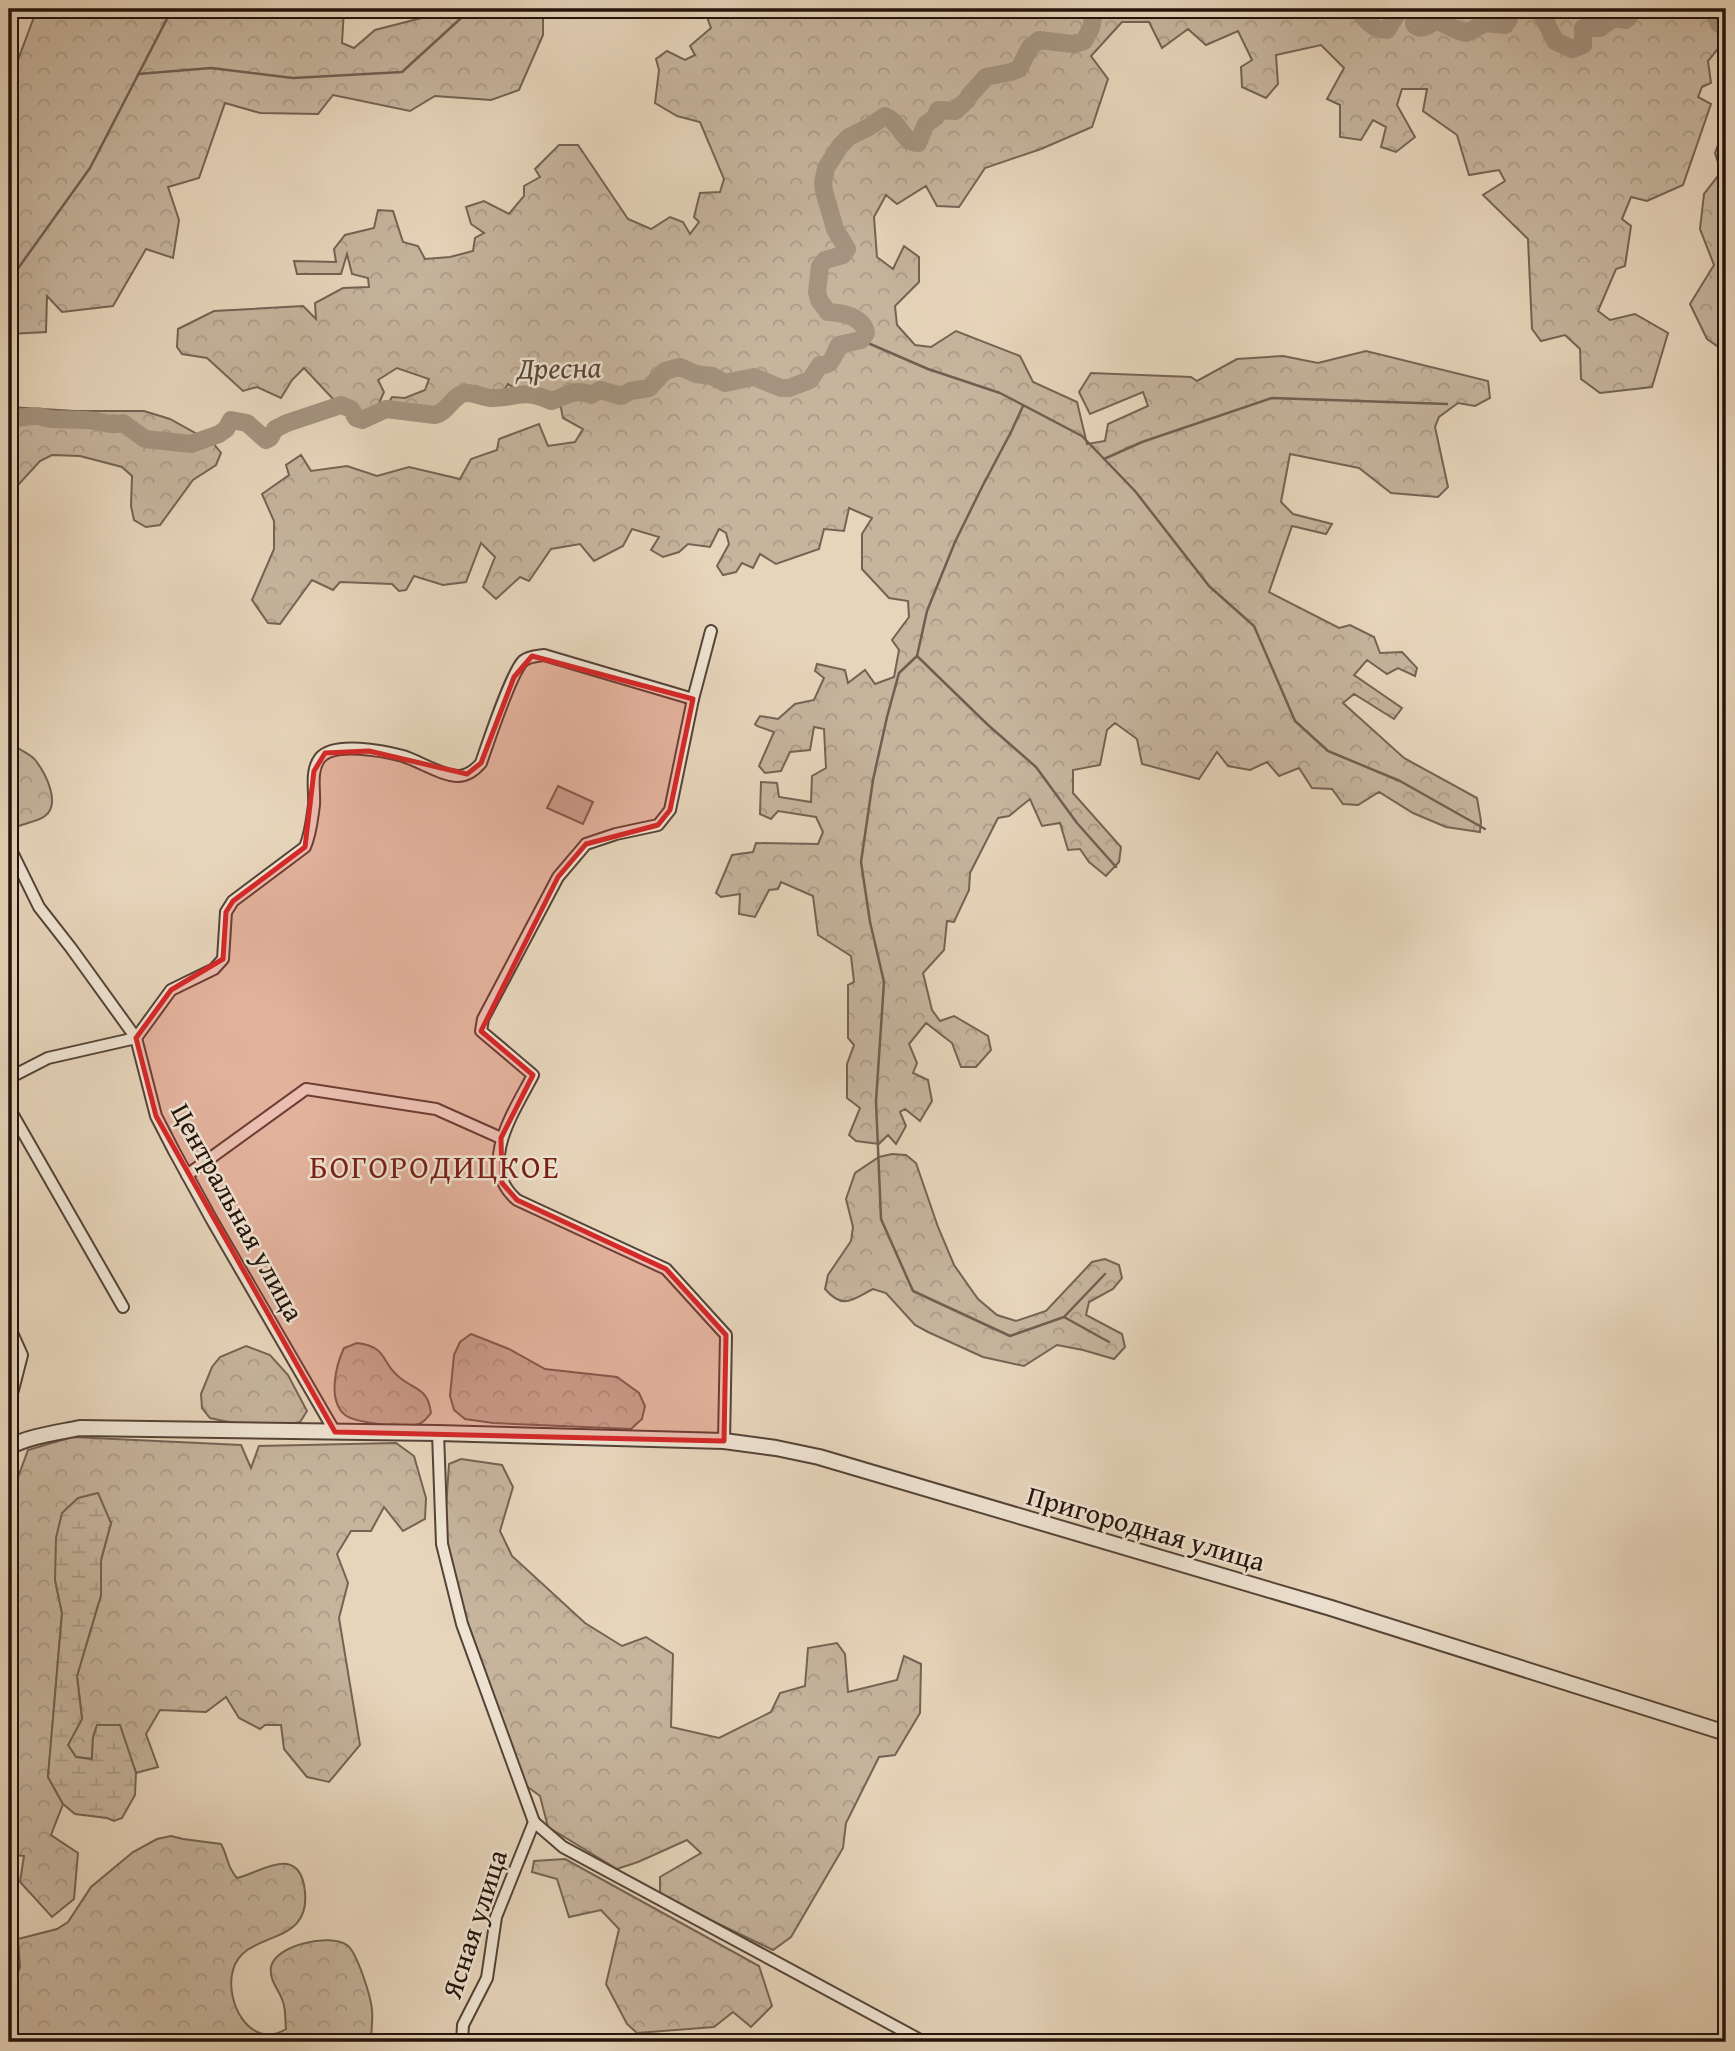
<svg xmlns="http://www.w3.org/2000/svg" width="1735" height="2051" viewBox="0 0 1735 2051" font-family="'Gentium Book Plus',serif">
<defs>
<pattern id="forest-crowns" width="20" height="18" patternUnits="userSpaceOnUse" patternTransform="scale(1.75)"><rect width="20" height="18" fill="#c6b49d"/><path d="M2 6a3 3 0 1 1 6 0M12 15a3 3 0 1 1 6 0" fill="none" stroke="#aa9a86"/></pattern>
<pattern id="wetland-marsh" width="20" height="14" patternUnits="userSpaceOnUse" patternTransform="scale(1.75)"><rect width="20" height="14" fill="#c6b49d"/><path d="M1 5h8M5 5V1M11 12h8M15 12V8" fill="none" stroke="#aa9a86"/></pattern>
</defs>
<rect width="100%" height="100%" fill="#e7d5bb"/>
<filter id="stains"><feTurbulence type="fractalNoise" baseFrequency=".00286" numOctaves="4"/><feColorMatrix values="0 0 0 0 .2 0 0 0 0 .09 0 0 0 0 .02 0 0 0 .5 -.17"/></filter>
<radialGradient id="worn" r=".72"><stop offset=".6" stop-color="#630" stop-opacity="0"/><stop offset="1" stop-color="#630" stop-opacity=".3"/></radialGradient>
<path fill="#c6b49d" stroke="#746354" stroke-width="2" d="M558,786L593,802L583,824L547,808Z"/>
<g fill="url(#forest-crowns)" stroke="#746354" stroke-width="2">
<path d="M78,9H344L342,43L354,48L375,30L433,15L432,9H554L543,18V35L519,90L491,100L435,96L410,111L333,95L318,114L260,113L225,103L199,178L168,187L179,220L173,258L146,249L113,306L62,312L47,296L46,332L10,334L9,336V84L34,17L76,16Z"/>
<path d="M704,9H1726V39L1708,61L1711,83L1702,87L1698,97L1711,104L1683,185L1647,201L1631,197L1622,219L1631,226L1625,266L1616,269L1598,311L1610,320L1635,314L1668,333L1652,387L1600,393L1581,379L1580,349L1565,335L1541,341L1532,329L1528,239L1483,195L1505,181L1499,170L1469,175L1457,135L1423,111L1427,89H1402L1397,105L1415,137L1396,152L1381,147L1386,127L1373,120L1361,140L1340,137V105L1327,99L1344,68L1321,45L1276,55L1278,84L1266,98L1242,87L1241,67L1252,60L1238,31L1206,45L1188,29L1162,48L1149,22H1122L1091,56L1108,79L1092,127L1041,149L985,168L959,207L937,206L926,186L897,204L886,195L874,217L877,257L893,269L904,246L919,257V282L895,306L897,325L915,345L931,347L956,331L1020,356L1033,382L1077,402L1087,444L1105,441L1108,424L1148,406L1143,392L1090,414L1079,392L1091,373L1191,377L1197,381L1237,359L1283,356L1318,363L1366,351L1488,381L1490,398L1475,406L1458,403L1439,417L1435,427L1448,487L1438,497L1391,493L1359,468L1290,454L1281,502L1293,514L1332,524L1326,534L1292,526L1269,592L1339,628L1350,625L1374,637L1380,653L1402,652L1417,668L1415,676L1398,668L1387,674L1367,660L1354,675L1402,708L1394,719L1354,694L1343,703L1404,758L1477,798L1481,821L1480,832L1446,827L1413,813L1379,792L1358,805L1343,804L1332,789L1312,788L1299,768L1279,776L1267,762L1250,770L1228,766L1217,752L1199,779L1142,764L1137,739L1115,723L1107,730L1100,765L1073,770V793L1121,847L1119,862L1106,876L1089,862L1080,849L1068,850L1060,823L1042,826L1030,799L1009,816L998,818L970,873L969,890L954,922L947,921L944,950L923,973L932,1010L940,1021L954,1016L988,1036L991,1050L976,1067H961L952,1043L926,1023L909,1044L917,1063L913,1073L928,1080L932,1101L920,1121L905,1109L900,1112L906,1126L896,1144L888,1135L879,1144L856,1141L849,1135L860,1108L847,1098V1064L854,1045L848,1038V985L854,982L851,956L818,935L813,896L781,882L778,889L769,890L755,917L739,914L740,894L721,897L716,893L732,855L753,852L756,843L818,844L823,832L816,817L778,811L771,819L760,814L761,782L777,783L779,797L811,802L812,776L826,768L824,729L814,727L810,750L790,752L781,771L765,773L759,766L774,732L757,726L755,724L760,716L778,719L795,704L814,700L824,678L815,671L817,664L845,670L848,683L865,670L875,684L894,677L899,650L892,640L909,617L908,601L889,598L862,569V534L872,518L849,508L844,531L824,529L819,549L776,564L760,554L753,568L742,563L736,572L723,575L717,566L729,544L726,533L719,529L710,547L688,544L679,552L663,557L651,550L659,537L632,529L623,546L594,561L580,544L551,549L529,581L520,577L496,599L483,587L495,557L481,543L466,582L443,585L414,576L406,590L399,591L392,584L340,582L333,590L312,580L280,624L268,623L252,600L274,549V521L262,494L289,475L286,465L301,455L311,471L347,466L377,476L409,467L460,479L471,459L497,450L499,439L539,424L548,446L575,442L583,429L563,418L560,403L535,401L508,384L500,397L476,386L443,411L421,413L416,406L395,414L386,407L392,397L405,398L425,390L429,379L397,368L378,380L384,392L376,410L359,417L333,399L304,368L292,380L281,398L257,387L243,391L207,358L182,354L177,347L178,329L214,311L303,306L316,319L315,303L343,288L369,287L368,278L352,274L347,254L341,274H297L294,261L336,262L334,249L345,235L374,228L378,210L393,211L403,242L418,246L425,259L450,257L473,251L475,238L484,233L471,224L466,207L484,201L509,214L524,196V186L540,177L535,169L559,145H578L628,219L651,229L670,217L683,222L690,234L699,222L694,217L700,193L720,192L724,179L700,122L677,116L655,103L659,70L656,59L667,51L685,60L695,55L690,46L711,28Z"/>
<path d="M1726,124V352L1707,339L1690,304L1714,265L1700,229L1704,194L1721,172L1715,153Z"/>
<path d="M9,407L75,411H144L170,419L213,443L221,453L216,465L193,480L160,525L146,527L134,520L131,506L132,476L122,467L80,456L52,455L40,461L9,495Z"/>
<path d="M18,748C24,752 32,755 36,761C46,774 61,804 45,816C39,821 26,823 19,826L12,821C11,808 5,766 9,755C11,750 14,750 18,748Z"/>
<path d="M892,1154L906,1155L916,1163L938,1227L954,1265L978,1299L997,1315L1016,1321L1046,1311L1092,1262L1105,1259L1119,1265L1122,1278L1113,1289L1089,1302L1086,1315L1122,1334L1125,1347L1114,1359L1083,1350L1057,1345L1024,1366L983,1357L928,1332L915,1325L886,1293L873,1289C852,1300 843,1310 825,1289L828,1275L851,1241L853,1227L846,1199L855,1173L879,1157Z"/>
<path d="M471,1334L509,1349L545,1369L617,1377L639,1393L645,1406L642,1419L631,1429L493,1423L465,1419L454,1410L450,1396L454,1355L460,1342Z"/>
<path d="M357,1343C389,1347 380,1362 399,1377C416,1391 428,1388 431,1413C427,1418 424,1422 419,1424C406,1429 356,1423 345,1415C327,1400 336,1365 344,1348Z"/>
<path d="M246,1346L270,1355L288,1375L307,1411L300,1422C271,1429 239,1425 210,1418L202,1408L201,1394L212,1367L220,1357Z"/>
<path d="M72,1437L241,1445L251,1468L259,1446L396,1443L414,1456L426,1498L425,1519L403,1531L384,1507L371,1531H351L337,1554L348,1583L339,1618L360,1745L329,1782L307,1777L284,1749L281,1725H265L260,1729L239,1718L226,1697L206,1712L160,1710L146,1734L158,1767L136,1773L119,1725L93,1737L92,1759L76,1757L68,1745L82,1718L77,1676L101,1595V1560L111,1523L55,1580L62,1613L48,1777L63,1804L51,1835L78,1853L74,1899L52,1917L20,1882L24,1856L9,1854V1758L13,1753L9,1748V1491L14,1488L28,1450Z"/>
<path d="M461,1459L502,1465L513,1487L500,1531L512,1556L585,1623L622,1646L646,1637L673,1654L671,1727L719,1738L771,1712L780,1693L805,1686L808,1648L837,1643L845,1654L848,1692L897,1680L904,1656L921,1664L920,1713L895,1755L879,1757L846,1823L843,1848L791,1937L773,1950L660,1896V1877L701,1853L687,1840L638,1862L617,1869L548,1827L540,1796L521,1782L467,1621L444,1538L449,1464Z"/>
<path d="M171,1836L183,1839L221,1844C229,1858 226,1866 237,1878C259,1873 296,1845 304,1885C316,1950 245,1927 233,1970C224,2001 250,2051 286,2029C285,2020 286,2010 283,2002C279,1989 269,1981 271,1967C275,1945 330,1933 347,1945C357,1952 371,1997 372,2010C373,2020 371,2032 371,2042H9V1992L20,1967L18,1939L57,1929L68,1922L91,1887L133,1852L157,1839Z"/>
<path d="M565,1859L759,1966L772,2006L751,2027L733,2012L714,2027L637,2033L627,2024L606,1984L619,1929L601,1910L569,1917L557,1879L532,1872L534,1861Z"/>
</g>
<path fill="url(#wetland-marsh)" stroke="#746354" stroke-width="2" d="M98,1493L111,1523L101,1560V1595L77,1676L82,1719L68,1745L76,1757L92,1759L93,1737L97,1725H120L136,1773L135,1795L122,1818L114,1821L107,1818L75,1814L63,1804L48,1777L62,1613L55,1580L56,1538L62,1513L78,1498Z"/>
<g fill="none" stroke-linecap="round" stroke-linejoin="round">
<g stroke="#705f51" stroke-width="2.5">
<path d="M138,74L211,68L293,78L402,72L471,9"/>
<path d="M9,281L90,168L172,9"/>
<path d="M861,340L928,369L1000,393L1082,436L1135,491L1209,586L1254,626L1295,721L1328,751L1400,781L1485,829"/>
<path d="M1023,406L1011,432L982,487L955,542L927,611L917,656L988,725L1036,767L1077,823L1116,867"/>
<path d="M1104,459L1142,442L1272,398L1447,404"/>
<path d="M917,656L899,673L887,717L873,780L861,862L870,922L884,982L876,1101L881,1219L913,1291L1010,1336L1064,1317L1105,1274"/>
<path d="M1064,1317L1109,1342"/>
</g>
<g stroke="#a4937f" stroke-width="18">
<path d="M1357,9C1366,20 1372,30 1387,30L1400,9"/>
<path d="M1416,9L1414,24C1422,33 1429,23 1438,21L1459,31L1466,33L1485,23L1505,25L1509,19L1503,9H1505"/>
<path d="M1536,9L1543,16L1555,41L1572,49L1583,45V28H1600L1614,18L1626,20L1629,17L1630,9"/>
<path d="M1712,9L1719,24L1722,25L1726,24"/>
<path d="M9,418C18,419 27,416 36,416C42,416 47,419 52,419C67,420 82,419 96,421C106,423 113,426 123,423L145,439L191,444L219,434L226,429L231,420L247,423L266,440L270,438L275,429L287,423L341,405L351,409L356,418L362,420L386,409L435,415C448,412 452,396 465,393C474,392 484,398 492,398C516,398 525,388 551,401C565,397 576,387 591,395L600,390L621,396L631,391L649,388L665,371L680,367L696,374L712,376L725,383L754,377L781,388H789L810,380L820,365C834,366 833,354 839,345L861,340L866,333C863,316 843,313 828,312L819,300L817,292L820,266L825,260L843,255L847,249L835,229L824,191L823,183L826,168L840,146L849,137L869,127L885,116C900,122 902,142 918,143L926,124L936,117L938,110L955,111L967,100L969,96L986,77L1011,72L1019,69L1030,47L1039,40L1073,44L1084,41L1091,28L1095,9"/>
</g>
<defs>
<g id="minor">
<path d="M711,631L693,699L670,810L658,825L616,834L586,844L558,877L483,1019L481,1031L533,1075C514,1112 476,1165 517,1200L666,1269L726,1335L724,1441"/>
<path d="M9,830L11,850L39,907L71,948L136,1038L156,1116L174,1151L213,1222L335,1432"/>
<path d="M9,1078L48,1058L136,1038L171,990L214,969L223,959L226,912L233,901L305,847C311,833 312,819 314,805C315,789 310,771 320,758C334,741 384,751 403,756C419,761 442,776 458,776C468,776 475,770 481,763C488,743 511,673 523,661C529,656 537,656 544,655L693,699"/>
<path d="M9,1108L123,1307"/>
<path d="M187,1175L306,1089L436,1109L501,1138"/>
<path d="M9,1326L22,1355L13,1390L9,1395"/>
<path d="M438,1433L442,1544L462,1624L534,1822L563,1847L924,2042"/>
<path d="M462,2042L463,2025L487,1978L496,1917L534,1822"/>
</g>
<path id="tertiary" d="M9,1447C30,1436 56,1433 80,1428L438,1433L724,1441L776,1448L819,1457L1331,1608L1726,1733"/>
</defs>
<use href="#minor" stroke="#544337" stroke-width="14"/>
<use href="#tertiary" stroke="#544337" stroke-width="18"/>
<use href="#minor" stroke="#efe4d3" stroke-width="10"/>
<use href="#tertiary" stroke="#efe4d3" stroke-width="14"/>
</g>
<path fill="#d62828" fill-opacity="0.2" stroke="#d62828" stroke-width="5" stroke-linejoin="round" d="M532,656L693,699L670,810L658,825L586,844L558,877L481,1031L533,1075L501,1138L502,1183L517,1200L666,1269L726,1335L724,1441L335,1432L156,1116L136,1038L171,990L223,959L226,912L233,901L305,847L314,771L325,753L369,751L467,774L481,763L514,677Z"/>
<g text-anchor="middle" stroke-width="5" stroke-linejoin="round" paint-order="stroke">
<g font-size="28" fill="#23120b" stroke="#efe4d3">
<text transform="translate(238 1212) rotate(61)" y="10">Центральная улица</text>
<text transform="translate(1146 1528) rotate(16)" y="10">Пригородная улица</text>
<text transform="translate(474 1924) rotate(-72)" y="10">Ясная улица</text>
</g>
<g font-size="30" font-style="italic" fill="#574639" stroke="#efe4d3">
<text transform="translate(559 368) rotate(-1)" y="10">Дресна</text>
</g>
<g font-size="32" letter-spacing="2" fill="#7a1f14" stroke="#efe4d3">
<text x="435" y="1178">БОГОРОДИЦКОЕ</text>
</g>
</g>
<rect width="1735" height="2051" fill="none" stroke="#e7d5bb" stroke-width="35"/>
<rect x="10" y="10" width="1714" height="2030" fill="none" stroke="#23120b" stroke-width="3.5"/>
<rect x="18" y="18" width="1700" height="2016" fill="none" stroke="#23120b" stroke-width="2"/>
<rect width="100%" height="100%" filter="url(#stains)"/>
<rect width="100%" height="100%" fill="url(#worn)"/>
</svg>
